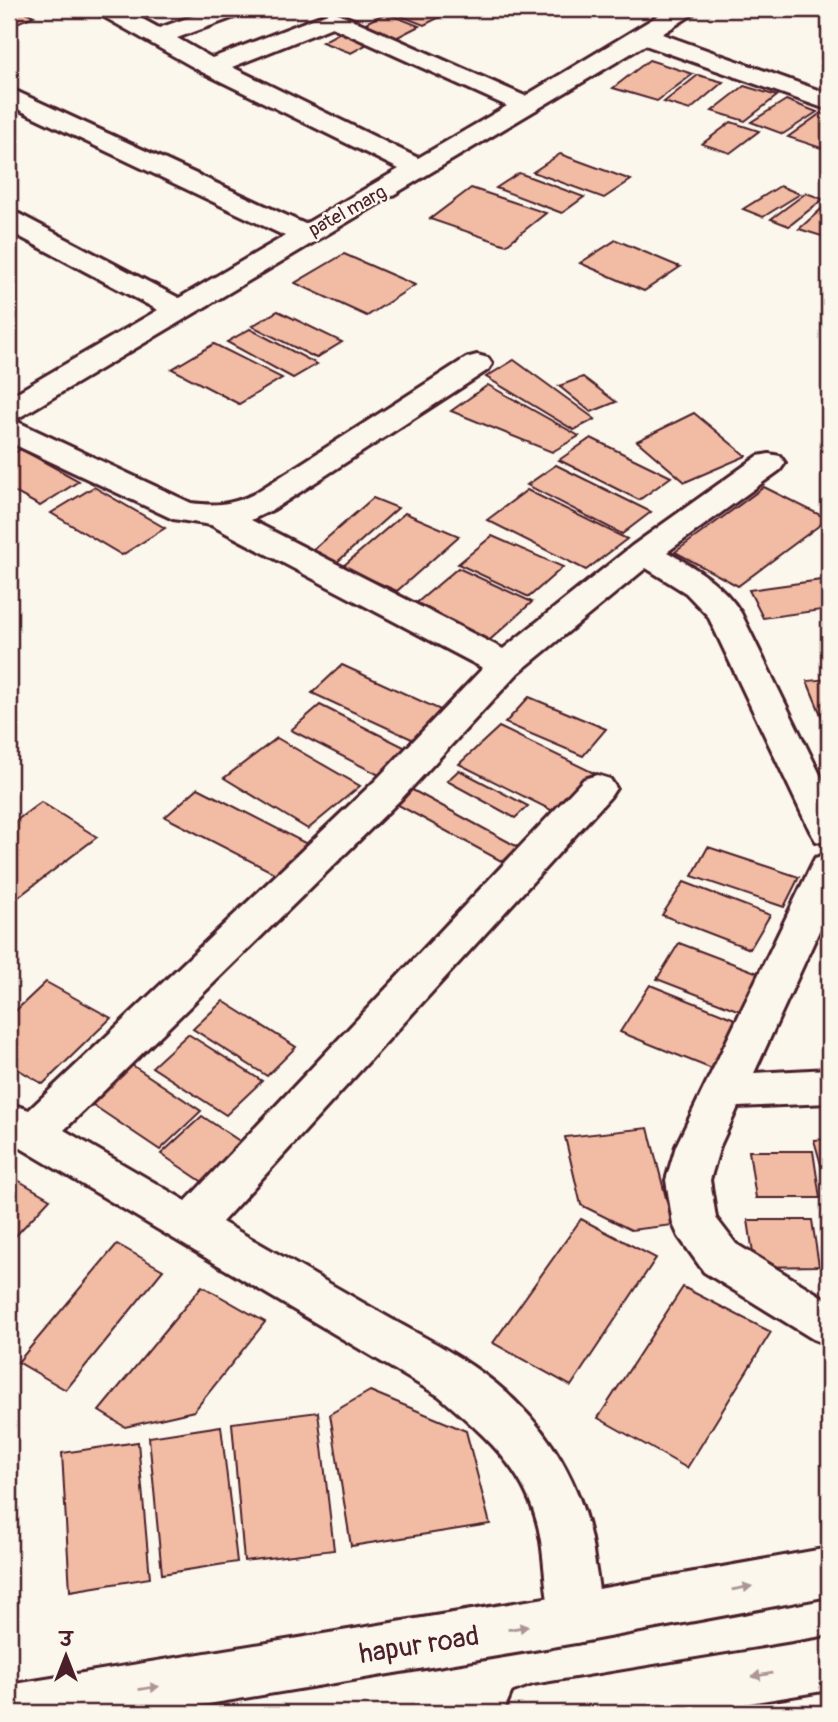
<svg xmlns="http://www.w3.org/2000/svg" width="838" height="1722" viewBox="0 0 838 1722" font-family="Pangolin,'Playpen Sans Deva',sans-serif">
<rect width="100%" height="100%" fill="#fbf7ec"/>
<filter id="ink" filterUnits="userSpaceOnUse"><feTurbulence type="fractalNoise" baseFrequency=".0143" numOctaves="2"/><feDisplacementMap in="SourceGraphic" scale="14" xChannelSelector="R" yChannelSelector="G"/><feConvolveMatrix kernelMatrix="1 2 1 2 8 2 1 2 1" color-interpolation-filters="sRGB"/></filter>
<g filter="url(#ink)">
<g fill="#f1bca3" stroke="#4a1f2b" stroke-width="2">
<path d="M9,9H19L34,16L12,25L9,24Z"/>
<path d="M396,9H443L450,12L424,25L391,12Z"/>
<path d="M386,13L419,26L390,41L357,27Z"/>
<path d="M348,28L377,39L351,53L322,42Z"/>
<path d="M649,60L693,74L657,101L613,88Z"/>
<path d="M698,75L723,82L690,110L664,102Z"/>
<path d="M744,86L777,96L745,121L712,111Z"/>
<path d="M786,100L817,112L783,134L751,122Z"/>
<path d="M821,113L829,116V142L821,148L788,137Z"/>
<path d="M731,122L759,131L730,153L702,144Z"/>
<path d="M560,154L631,180L604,198L533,172Z"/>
<path d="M519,173L584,197L562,213L496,188Z"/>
<path d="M780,186L800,194L763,217L743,209Z"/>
<path d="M471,188L546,213L506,245L430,219Z"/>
<path d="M806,193L823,199L789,226L771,219Z"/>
<path d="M829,202L828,238L799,229Z"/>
<path d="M616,240L680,267L644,291L580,263Z"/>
<path d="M344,254L415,285L367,316L295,283Z"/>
<path d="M278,311L342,342L316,358L252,326Z"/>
<path d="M250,329L317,364L293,378L227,342Z"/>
<path d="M214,344L282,378L239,404L172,369Z"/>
<path d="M514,360L595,419L574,430L486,377Z"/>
<path d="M583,377L616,402L591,412L559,386Z"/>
<path d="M488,385L579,436L552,452L451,411Z"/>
<path d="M694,413L746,456L685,482L637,441Z"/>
<path d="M591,438L671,477L639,500L559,460Z"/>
<path d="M21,449L79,481L40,506L9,489V456Z"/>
<path d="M556,465L651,512L622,534L527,485Z"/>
<path d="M94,487L165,528L122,555L51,513Z"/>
<path d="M764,487L828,519L738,586L675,552Z"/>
<path d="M527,490L627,539L586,570L487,520Z"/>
<path d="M373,498L398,508L336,563L311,552Z"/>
<path d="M405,513L459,536L397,591L342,567Z"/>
<path d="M492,536L563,567L529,597L458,564Z"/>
<path d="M458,568L532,602L482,647L407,611Z"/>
<path d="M829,579V609L763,618L749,590Z"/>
<path d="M342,665L445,712L416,741L312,693Z"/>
<path d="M829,679V734L807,681Z"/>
<path d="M529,697L606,729L583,756L505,723Z"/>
<path d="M320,705L410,750L381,776L291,730Z"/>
<path d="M499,727L594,773L555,812L459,764Z"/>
<path d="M277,738L360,786L308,829L224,778Z"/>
<path d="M459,770L528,806L515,818L447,781Z"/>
<path d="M407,787L518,847L503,862L391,801Z"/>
<path d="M198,788L311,846L280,876L165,817Z"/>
<path d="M41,802L97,837L17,898L9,893V826Z"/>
<path d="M708,847L799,877L784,907L692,876Z"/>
<path d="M684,882L770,915L750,949L662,915Z"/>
<path d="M679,943L766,976L745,1013L657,979Z"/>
<path d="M46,982L111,1018L43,1084L9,1064V1017Z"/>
<path d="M650,985L740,1021L712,1069L620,1032Z"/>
<path d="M223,1001L296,1047L267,1076L193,1029Z"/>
<path d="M188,1034L262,1081L226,1115L152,1067Z"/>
<path d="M132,1065L201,1111L160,1150L90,1103Z"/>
<path d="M202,1116L250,1148L210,1187L161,1154Z"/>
<path d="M648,1128L673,1225L631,1230L581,1205L565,1137Z"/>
<path d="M829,1139V1193L814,1140Z"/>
<path d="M749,1151H813L820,1198H756Z"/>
<path d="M9,1175L50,1199L9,1243Z"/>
<path d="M581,1219L656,1258L571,1386L493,1343Z"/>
<path d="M748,1220H812L819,1266L755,1267Z"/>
<path d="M117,1244L163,1270L66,1390L18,1362Z"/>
<path d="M202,1286L265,1322L194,1411L125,1427L99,1411Z"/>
<path d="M683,1287L771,1332L687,1468L598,1418Z"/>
<path d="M370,1391L466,1431L490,1524L351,1546L330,1414Z"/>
<path d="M318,1412L334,1550L244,1561L232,1423Z"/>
<path d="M221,1426L237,1562L162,1574L149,1437Z"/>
<path d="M138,1442L150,1578L70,1591L62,1453Z"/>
</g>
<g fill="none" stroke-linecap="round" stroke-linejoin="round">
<defs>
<g id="street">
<path d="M95,9H124L159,28L213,9H247L243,14L177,38L212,58L333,11L525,96L669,9H697L693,14L662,34L829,94V110L645,45L20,417L9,419V397L158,310L9,231V212L19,214L179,298L285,236L9,105V88L305,224L399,169L202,72L99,14ZM332,27L507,106L418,158L232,67Z"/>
<path d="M477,355L488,358L492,364L488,370L274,509L251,520L503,649L632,546L758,456L769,454L780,456L785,463L780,470L667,552C696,568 723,584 741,613L829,793V844L816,841L810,831L708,616L686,593L646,568L518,673L402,798L64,1130L186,1201L584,779L597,775L610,779L616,788L610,797L222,1222C274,1252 327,1282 379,1312C410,1330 443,1346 472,1366C538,1410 584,1478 594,1558C598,1585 605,1610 594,1636L576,1643L558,1636C545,1606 546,1573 541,1541C531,1474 488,1438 439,1396L9,1141V1103L29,1110L376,780L483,668L211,525L173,519L9,442V421L20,423L191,503C215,506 230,505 252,495L466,358Z"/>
<path d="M829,854V909L754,1073L829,1069V1103L738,1107L720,1146L710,1180L716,1218L736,1244L829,1301V1345L813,1339L704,1272L679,1237L673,1224L666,1180L676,1146L810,868L815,858Z"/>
</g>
<g id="secondary">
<path d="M829,1548V1596L576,1643L154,1713H9V1685L576,1593Z"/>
<path d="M829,1638V1690L689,1713H506L514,1694L533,1687Z"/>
</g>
</defs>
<use href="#street" stroke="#4a1f2b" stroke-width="6"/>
<use href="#secondary" stroke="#4a1f2b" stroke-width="6"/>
<use href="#street" fill="#fbf7ec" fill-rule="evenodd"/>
<use href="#secondary" fill="#fbf7ec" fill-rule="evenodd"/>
</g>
<defs><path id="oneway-solid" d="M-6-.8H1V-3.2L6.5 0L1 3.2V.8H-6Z" transform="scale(1.75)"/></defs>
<g fill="#ab9695">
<use href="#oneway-solid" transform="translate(742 1588) rotate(-10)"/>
<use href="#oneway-solid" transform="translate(518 1628) rotate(-9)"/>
<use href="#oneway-solid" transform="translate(762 1675) rotate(170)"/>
<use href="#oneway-solid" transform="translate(149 1688) rotate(-9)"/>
</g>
</g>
<g text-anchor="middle" stroke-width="5" stroke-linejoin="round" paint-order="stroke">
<g font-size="19" fill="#4a1f2b" stroke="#fbf7ec">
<text transform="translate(347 210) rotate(-29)" y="7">patel marg</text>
</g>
<g font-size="28" fill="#4a1f2b" stroke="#fbf7ec">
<text transform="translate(419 1644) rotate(-9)" y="10">hapur road</text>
</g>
</g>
<rect width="838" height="1722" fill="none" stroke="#fbf7ec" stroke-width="35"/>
<rect x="18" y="18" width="803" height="1687" fill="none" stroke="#4a1f2b" stroke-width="2.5" filter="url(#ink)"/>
<g transform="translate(66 1656)" stroke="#fbf7ec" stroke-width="5" paint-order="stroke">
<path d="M0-5L12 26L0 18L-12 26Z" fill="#4a1f2b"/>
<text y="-10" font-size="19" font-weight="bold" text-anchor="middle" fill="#4a1f2b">उ</text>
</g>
</svg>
